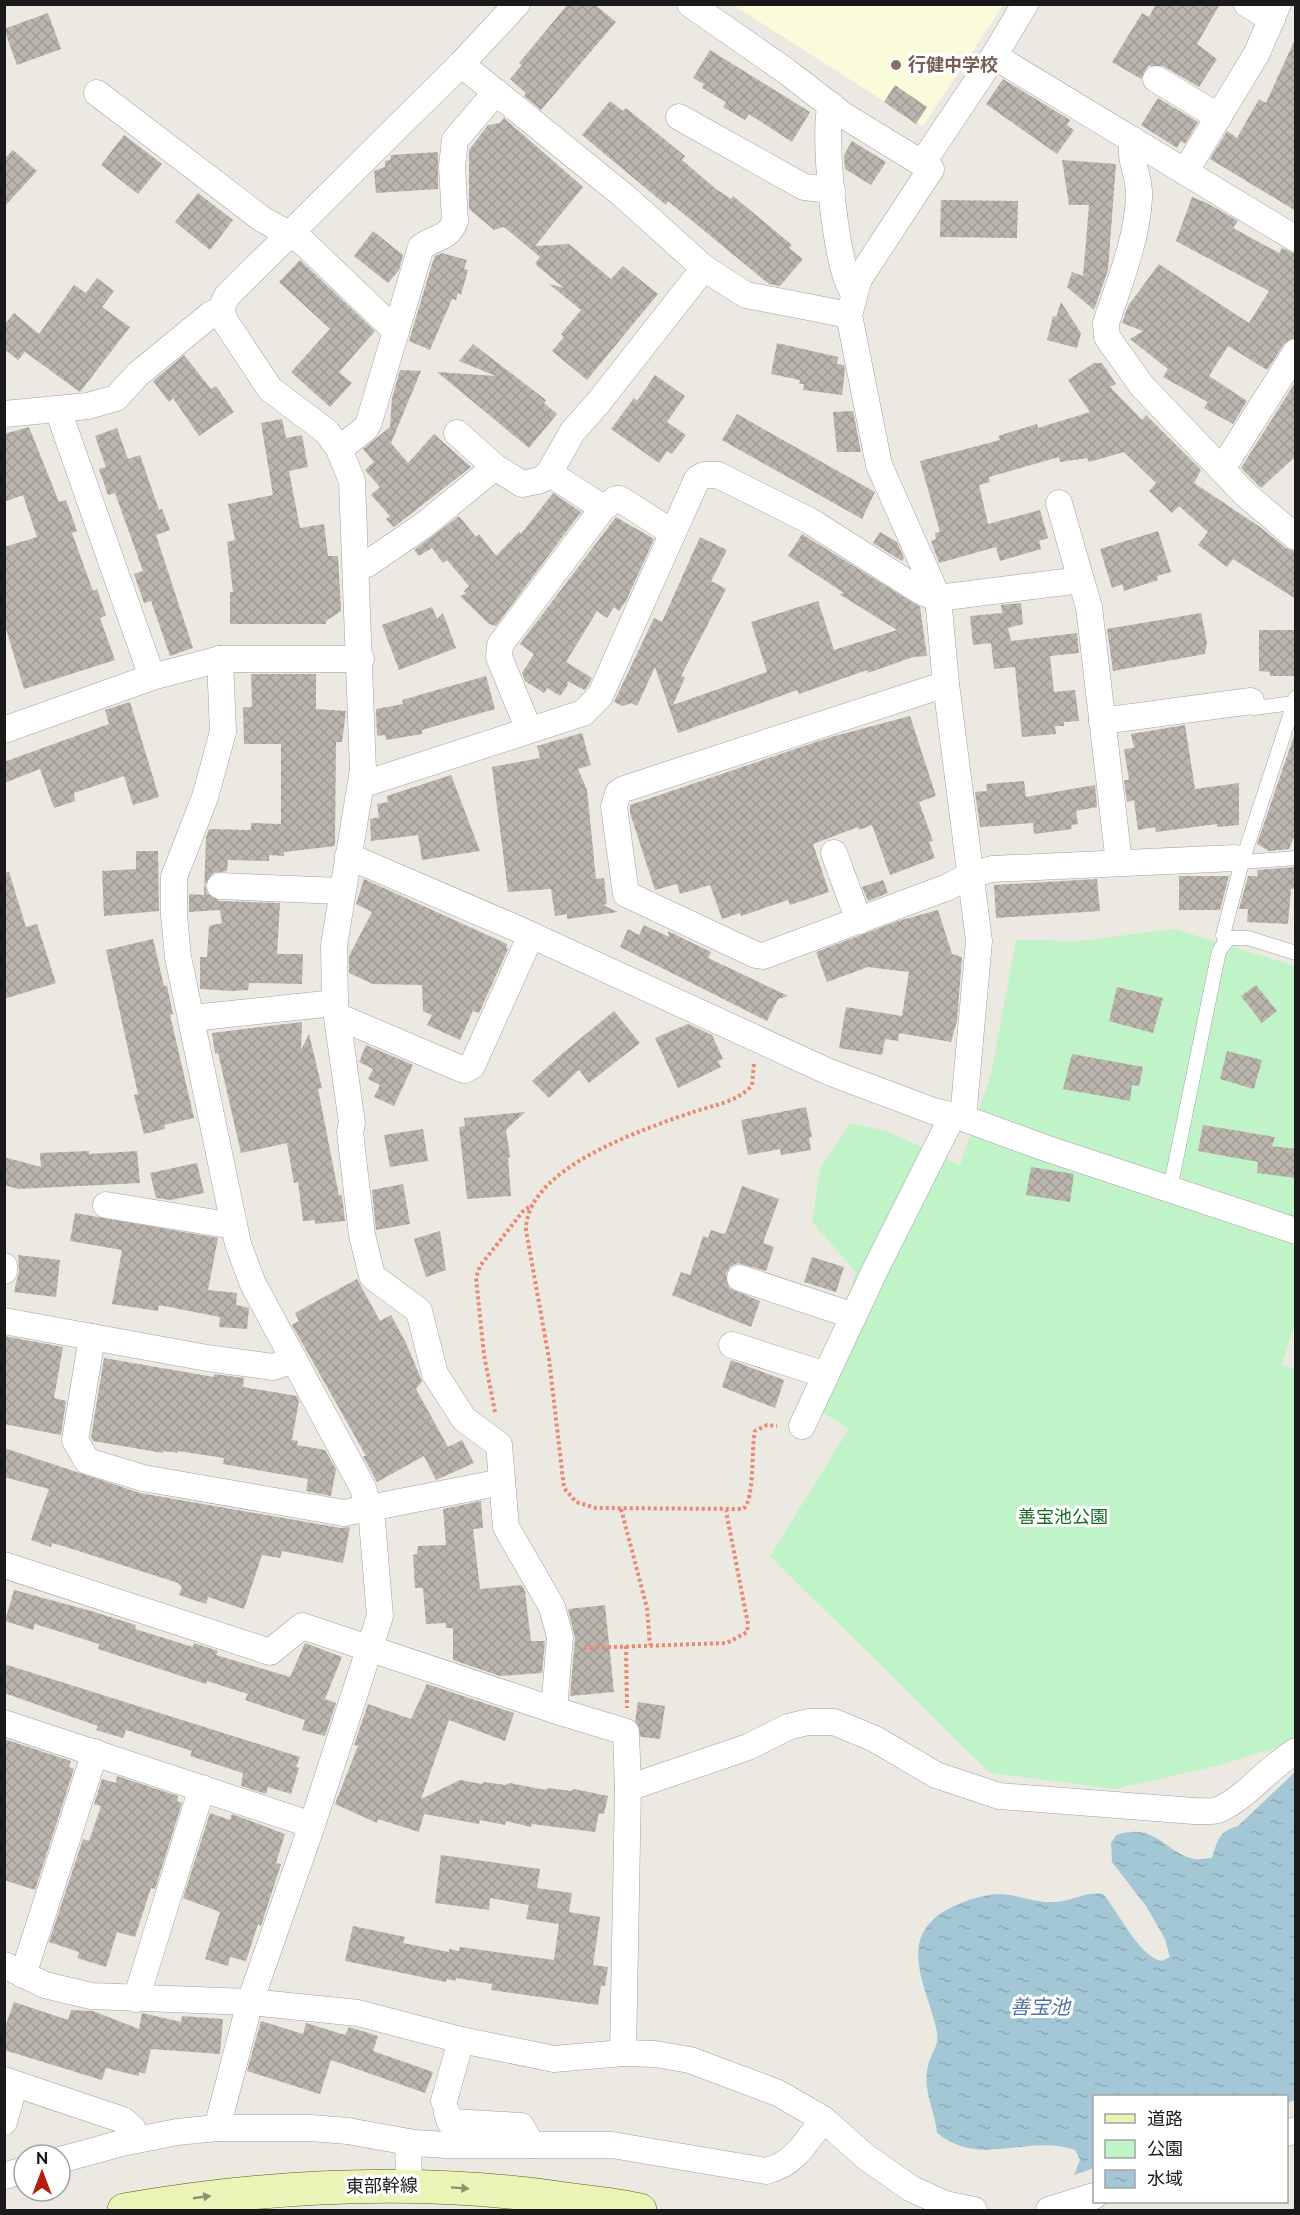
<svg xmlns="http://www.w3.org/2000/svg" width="1300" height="2215" viewBox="0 0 1300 2215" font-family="Raleway,'Noto Sans JP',sans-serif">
<defs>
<pattern id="water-ripples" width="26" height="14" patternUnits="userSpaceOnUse" patternTransform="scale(1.5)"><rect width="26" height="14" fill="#a4c7d6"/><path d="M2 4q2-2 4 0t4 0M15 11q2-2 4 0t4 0" fill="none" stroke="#8daab7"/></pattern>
<pattern id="building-cross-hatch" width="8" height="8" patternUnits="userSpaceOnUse" patternTransform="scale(1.5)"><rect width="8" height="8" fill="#bbb5ae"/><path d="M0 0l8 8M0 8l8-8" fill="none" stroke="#a09b95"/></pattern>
</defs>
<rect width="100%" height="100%" fill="#ebe9e1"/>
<path fill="#f9fbda" d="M733,5H1003L923,126Z"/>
<path fill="#c0f3c8" d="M1175,929L1295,966L1296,1320L1282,1364L1296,1370L1295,1742L1216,1766L1115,1789L990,1773L770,1556L849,1429L813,1406L856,1272L812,1222L820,1169L850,1123L886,1131L960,1165L991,1074L1016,940L1080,941Z"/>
<path fill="url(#water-ripples)" d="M1295,1772V2100L1287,2103L1286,2096H1094V2168L1074,2175L1080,2160L1075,2150C1027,2133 982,2169 937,2133C935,2110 922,2090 928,2066C931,2051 941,2046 936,2028C927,1987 895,1938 948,1909C964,1901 983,1894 1001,1894C1018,1895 1033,1902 1050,1902C1071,1903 1083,1891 1103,1894C1118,1911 1139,1957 1162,1961L1170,1957L1165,1939L1146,1906L1112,1862L1111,1843L1116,1835C1157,1822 1163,1852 1194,1859C1199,1860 1207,1858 1212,1858C1218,1840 1219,1831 1238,1826Z"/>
<g fill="url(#building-cross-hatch)">
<path d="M568,4H594L616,22L541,110L524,96L526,93L510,79L522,65L519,63Z"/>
<path d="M1156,4H1220L1197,44L1217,59L1199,87L1163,66H1148L1141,79L1112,62L1142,13L1149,17Z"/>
<path d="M48,13L61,49L17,65L4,29Z"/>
<path d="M1296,37V211L1210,159L1227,131L1237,138L1259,99L1266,103Z"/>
<path d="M710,50L810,112L792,142L749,114L745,120L723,107L726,102L702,88L704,84L693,78Z"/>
<path d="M1003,79L1070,120L1067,125L1074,130L1057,154L986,104Z"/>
<path d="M895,85L927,107L916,124L884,102Z"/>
<path d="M1158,98L1198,122L1185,144L1181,141L1177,148L1141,125Z"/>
<path d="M610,101L623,111L626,108L685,156L682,160L716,189L731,199L733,196L792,245L789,248L803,259L780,286L769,284L668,201L666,205L582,135Z"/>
<path d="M504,118L583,187L535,246L569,244L611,279L623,266L658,294L587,380L552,351L564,337L561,334L581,310L549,284L564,288L535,264L540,257L504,227L494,230L469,209V150L488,125L500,123Z"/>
<path d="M124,135L162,164L138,194L101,165Z"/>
<path d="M852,141L886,162L871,185L845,169L844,155Z"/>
<path d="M13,150L37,171L4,207V159Z"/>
<path d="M438,152V189L376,193L374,171L385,167V161L390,160L391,155Z"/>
<path d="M1062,160L1116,164L1108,270L1094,310L1067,287L1072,272L1083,276L1089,205H1069Z"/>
<path d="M198,193L233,220L210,250L175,222Z"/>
<path d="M1192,197L1207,203L1238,221L1233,228L1279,253L1282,248L1296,254V337L1284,344L1267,370L1228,346L1209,376L1247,401L1233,424L1204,408L1208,402L1163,377L1168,369L1130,339L1143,331L1122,323L1128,306L1159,264L1249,323L1269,291L1176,241Z"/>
<path d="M941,200L1018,201L1017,238L940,237Z"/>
<path d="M373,231L403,255L399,270L388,283L354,256Z"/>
<path d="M442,253L467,260L464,269L468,270L461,295L458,293L456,300L452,299L430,350L409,341L432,264L435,256Z"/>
<path d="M300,260L375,331L339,372L352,383L330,407L291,372L330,329L279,282Z"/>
<path d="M97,278L114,291L102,307L130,327L80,392L25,352L18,360L4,349V325L14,313L39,334L74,285L86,293Z"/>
<path d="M1061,302L1081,333L1077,348L1047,340L1053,316L1056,317Z"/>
<path d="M777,343L838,357L837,364L844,365L845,370L842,395L803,390L804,384H799L800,380L771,374Z"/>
<path d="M473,344L546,400L544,403L557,414L529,448L437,372L496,376L459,361Z"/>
<path d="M184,355L211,389L216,386L234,412L199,436L173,398L169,402L153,381Z"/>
<path d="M1094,363H1102L1116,384L1110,387L1142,420L1146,415L1201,470L1194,483L1260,527L1286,548L1296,552V599L1233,559L1227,567L1198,545L1208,532L1179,506L1172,513L1149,491L1156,483L1124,452L1089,462L1087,458L1060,462L1059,457L989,477L990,482L979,485L988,524L1040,510L1048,538L1039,541L1041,549L1000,561L996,547L939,563L931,541L936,539L935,533L940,532L920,461L1000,440L998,436L1037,424L1038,428L1090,412L1068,380Z"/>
<path d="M400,370L421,371L391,443L408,463L434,434L471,467L394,527L386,519L390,516L371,495L380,487L365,470L374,462L363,449L390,427L392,398Z"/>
<path d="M655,375L685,396L667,422L686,435L672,454L667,451L659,463L611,429L634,398L637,401Z"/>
<path d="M1296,381V456L1261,488L1241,468Z"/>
<path d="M853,411L861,452H837L833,412Z"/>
<path d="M737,414L875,492L862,519L722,440Z"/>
<path d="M282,419L286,438L302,435L308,467L289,471L300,528L324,524L328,556H338L341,611L326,621V624H230V592H233L227,542L235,540L228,504L273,495L261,423Z"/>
<path d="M29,427L59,502L66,500L77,531L72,533L93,591L97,589L106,615L100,618L115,660L24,689L4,622V547L37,537L23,495L4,502V434Z"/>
<path d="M117,428L128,459L140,455L159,510L162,509L170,530L156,535L193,648L170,656L151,601L144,603L134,574L143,571L115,493L108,495L99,469L106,467L95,436Z"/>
<path d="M553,493L581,512L496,626L489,624L460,596L466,594L464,591L469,586L447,560L443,563L432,548L419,556L414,550L459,516L476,537L479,534L496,556L519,532L521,534Z"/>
<path d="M616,517L654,539L626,601L619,611L614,607L607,618L597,611L566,662L592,678L587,687L585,690L567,681L568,685L560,696L547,688L544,693L525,681L522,673L534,654L520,644Z"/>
<path d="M1158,531L1171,572L1157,576L1158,580L1124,591L1122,584L1112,588L1100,549Z"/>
<path d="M880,532L897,542L904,558L902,561L873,543Z"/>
<path d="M802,534L920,607L927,656L913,657L868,673L867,670L799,694L797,690L678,733L655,667L637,706L631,703L623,706L614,702L654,618L662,622L700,537L727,550L711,581L726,589L681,676L685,677L673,705L767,672L751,622L818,601L834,650L897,630L839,594L844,593L788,556Z"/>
<path d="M1021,603L1023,624L1008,628L1011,641L1077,633L1079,653L1050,656L1054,692L1075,690L1079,721L1064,722V726H1055L1056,734L1022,737L1015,667L994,669L991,643L973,645L970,616L1002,613L1001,605Z"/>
<path d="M432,607L437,619L443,613L456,648L399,670L382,625Z"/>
<path d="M1201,613L1207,643L1205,654L1113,671L1107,629Z"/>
<path d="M1259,630H1296V676H1270V672L1259,671Z"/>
<path d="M251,674H316V709L346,711L342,742H336L335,846L284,852V856L269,855V861L228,860L227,871L213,873L205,885L207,893L219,901L280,903L277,954H303L302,984L249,983L248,990L233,991L200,989V957H207L209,926L222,923L220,910L189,912V894L204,895L206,837L209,829L251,830V823L281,824V744H244L243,707H252Z"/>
<path d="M486,676L495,709L422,730V734L386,740L385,735L377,736L376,709L403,704L402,700Z"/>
<path d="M130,702L159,797L133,805L124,776L74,793L75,801L54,808L40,769L4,783V762L109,724L105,710Z"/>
<path d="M910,716L936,796L919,802L933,841L929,842L935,858L890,875L872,825L859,830L858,827L813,844L829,892L790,905L788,900L741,916L740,913L722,919L710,885L680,894L677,884L655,890L630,813V805L831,737Z"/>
<path d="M1185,725L1195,789L1239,783V825L1217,827V824L1156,832L1155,827L1138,830L1134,800L1127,802L1124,780H1129L1124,749L1134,748L1131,734Z"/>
<path d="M1296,730V832L1289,849L1269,851L1257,844Z"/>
<path d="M582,733L591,765L578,769L587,790L596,879L604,878L607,904L603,905L618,912L567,919V914L555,916L551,889L508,892L492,767L540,758L537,746Z"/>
<path d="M451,775L480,851L422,860L418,835L371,841L370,819L379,817L377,804L388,802L387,796Z"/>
<path d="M1024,781L1026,797L1095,785L1097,807L1076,811L1078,824L1071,825L1072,829L1034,834L1033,823L980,827L975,792L987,791L986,784Z"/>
<path d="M136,851H158L159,911L104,916L102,871L136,869Z"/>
<path d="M1296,867V888L1291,889L1288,924L1247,922L1248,909H1239L1248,876H1258L1257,870Z"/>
<path d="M9,872L26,927L37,924L56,983L4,999V873Z"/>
<path d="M1179,876H1229L1220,910H1179Z"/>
<path d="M364,879L507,944L506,947L508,949L479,1013L473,1011L460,1040L427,1025L432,1015L423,1011L422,985L373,984L349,973V956L372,912L356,904Z"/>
<path d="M1097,879L1100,911L996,918L994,885Z"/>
<path d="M883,880L888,893L868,901L862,887Z"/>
<path d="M938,910L952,954L962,957L957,1021L951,1042L899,1033L898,1041L885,1039L882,1055L839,1048L846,1007L902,1016L909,972L868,967L827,982L816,952L898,921Z"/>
<path d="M644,925L669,937L668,931L711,952L708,958L788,996L778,999L767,1021L620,947L628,929L639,935Z"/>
<path d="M153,939L164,986H167L173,1014L170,1015L194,1118L164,1125L165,1129L144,1134L134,1095L138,1094L106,950Z"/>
<path d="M1256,985L1277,1011L1262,1023L1241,996Z"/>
<path d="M1117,987L1163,998L1153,1033L1109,1021Z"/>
<path d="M614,1011L640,1043L589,1083L579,1070L549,1098L532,1081L564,1052Z"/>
<path d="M302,1022L301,1050L309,1034L322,1088L318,1089L339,1196L342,1195L345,1221L315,1224V1220L303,1221L298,1182L294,1183L287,1143L241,1153L218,1053L215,1054L212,1033Z"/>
<path d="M688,1024L712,1035L723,1059L718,1061L721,1067L678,1088L655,1038Z"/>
<path d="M366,1045L413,1065L394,1106L374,1097L380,1085L368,1079L373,1069L359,1062Z"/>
<path d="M1227,1051L1262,1060L1254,1089L1220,1079Z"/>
<path d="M1072,1054L1143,1067L1139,1086L1132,1085L1130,1101L1063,1089Z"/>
<path d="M806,1107L812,1137L809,1138L811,1150L781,1155L780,1149L748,1155L741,1120Z"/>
<path d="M525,1112L506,1130L510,1157L508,1158L511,1196L467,1199L459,1127L465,1126L464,1118Z"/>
<path d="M1203,1125L1275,1137L1272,1146L1296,1149V1178L1257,1173L1258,1162L1198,1151Z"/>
<path d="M423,1129L428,1161L390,1167L384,1135Z"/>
<path d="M89,1151V1154L137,1151L140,1183L18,1189L4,1185V1157L41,1167L40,1153Z"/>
<path d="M197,1163L204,1193L171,1200L156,1198L150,1173Z"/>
<path d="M1031,1167L1074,1174L1070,1202L1026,1195Z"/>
<path d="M403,1184L410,1224L376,1230L372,1190Z"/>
<path d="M742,1186L779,1199L763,1243L774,1247L766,1271L738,1263L730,1267L726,1274L729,1288L760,1301L751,1327L672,1295L681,1272L690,1275L703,1236L708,1238L711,1230L723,1234L726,1232Z"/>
<path d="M75,1213L218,1238L208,1290L237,1293L236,1305L249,1308L247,1329L219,1327L220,1317L159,1305L158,1311L112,1304L122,1250L70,1241Z"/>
<path d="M440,1231L446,1270L426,1277L414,1239Z"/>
<path d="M18,1255L60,1260L56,1297L14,1292L19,1271Z"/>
<path d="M812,1257L844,1267L836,1292L804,1282Z"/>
<path d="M357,1279L380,1321L391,1315L406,1343L422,1381L416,1389L448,1447L462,1440L474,1463L436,1480L424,1456L377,1482L363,1456H366L292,1325L299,1321L295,1313Z"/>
<path d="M4,1336L63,1347L54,1398L66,1401L61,1435L4,1424Z"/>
<path d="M104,1358L214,1377V1374L244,1378L243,1387L297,1396L299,1401L292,1440L298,1441L297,1445L325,1450L336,1469L331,1496L306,1491L308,1479L223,1464L224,1458L178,1451V1453L163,1451V1453L93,1441L91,1437Z"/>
<path d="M731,1360L784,1380L775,1408L722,1387Z"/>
<path d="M4,1448L140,1493L341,1528L350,1527L343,1563L282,1551L280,1558L262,1555L244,1609L208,1597L206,1604L179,1595L182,1587L178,1583L63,1546L52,1543L51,1547L31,1540L49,1489L4,1477Z"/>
<path d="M481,1501L483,1528L473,1529L480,1589L522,1585L525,1591L531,1641H545L542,1673L500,1676L453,1660V1628H446V1623L426,1624L423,1588H415L413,1555L417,1554L418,1546L446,1545L443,1509Z"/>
<path d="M14,1590L91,1611L136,1625L135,1629L193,1647L194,1643L218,1651L216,1655L290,1677L305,1643L342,1657L325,1699L336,1703L325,1736L302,1730L305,1720L245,1700L248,1694L207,1681L206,1684L98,1649L99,1644L35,1624L33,1630L5,1621Z"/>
<path d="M605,1605L614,1692L570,1696L575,1638L568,1609Z"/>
<path d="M4,1664L300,1757L296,1767L299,1768L291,1794L268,1787L266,1794L241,1786L243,1773L190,1756L192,1751L126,1730L123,1738L96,1730L98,1726L4,1693Z"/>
<path d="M427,1684L514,1713L505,1741L449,1720L421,1799L460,1780L482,1784L484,1782L506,1785L510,1783L545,1790L548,1788L571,1791L574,1789L608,1796L604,1814L599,1813L595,1832L532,1824L531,1827L506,1821L505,1825L480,1820L479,1824L424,1814L419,1832L378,1819L377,1823L335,1804L358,1746L354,1745L368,1704L411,1719Z"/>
<path d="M638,1702L665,1706L660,1739L641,1737L635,1721Z"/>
<path d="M4,1739L71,1761L69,1767L74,1769L35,1890L4,1880Z"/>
<path d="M117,1776L178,1796L177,1801L182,1803L155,1889L151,1888L135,1937L117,1932L106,1967L77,1958L79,1952L49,1942L83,1839L89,1841L101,1806L94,1804L102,1779L116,1783Z"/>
<path d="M210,1813L230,1820L232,1814L285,1834L276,1863L281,1864L269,1901L261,1926L258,1924L246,1961L230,1957L228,1966L205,1959L220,1912L183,1898Z"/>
<path d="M441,1855L540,1869L537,1888L572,1893L569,1912L600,1917L593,1965L608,1967L605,1986H601L598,2005L491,1990L492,1984L456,1978L455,1981L447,1979L446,1982L345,1961L353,1926L405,1937L403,1943L449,1952V1949L459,1951L460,1947L554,1960L559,1924L526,1919L529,1905L490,1898L489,1910L435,1903Z"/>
<path d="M14,2002L68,2020L71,2010L93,2011L139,2029L142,2013L181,2022L182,2016L223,2019L220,2054L151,2049L145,2074L139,2072V2076L106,2068L102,2080L4,2050V2030Z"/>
<path d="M261,2021L303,2034L306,2023L345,2035L349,2027L378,2036L373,2051L433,2072L425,2093L331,2060L320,2094L247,2071Z"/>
</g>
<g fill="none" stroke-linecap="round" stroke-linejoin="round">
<defs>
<g id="service">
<path d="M1251,701L1254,708L1293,703"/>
<path d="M1242,862L1296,858"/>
<path d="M1226,942L1223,935L1242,862L1296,697"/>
<path d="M1170,1189L1219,951L1229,938H1248L1296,953"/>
</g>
<g id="minor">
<path d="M517,4L461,64L227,296L221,309L225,321L270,389L327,432L339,449L352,481L363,770L334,945L335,1003L352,1123L350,1132L362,1235L372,1276L419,1311L435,1374L464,1419L499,1445L506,1527L552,1607L560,1637L554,1710L626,1732L628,1788L623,2053"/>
<path d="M690,4L786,71L843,115L931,169L859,279L849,315L879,465L938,598L946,684L979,941L963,1118"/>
<path d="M1247,4L1272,19"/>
<path d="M994,56L1296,239"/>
<path d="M461,64L624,196L704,268L746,295L849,315"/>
<path d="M1156,79L1219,117"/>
<path d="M97,93L262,219L303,242L396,331"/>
<path d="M831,105C822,132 836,273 854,293"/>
<path d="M679,117L804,187L832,190"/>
<path d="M1133,140C1128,161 1141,178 1139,198C1137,240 1119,284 1106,323L1107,337L1142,386L1246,495L1296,537"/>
<path d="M923,162L994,56L1025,4"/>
<path d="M1185,172L1257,53L1278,4"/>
<path d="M58,410L152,677"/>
<path d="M4,414L88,406L116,398L138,374L210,315L221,309"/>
<path d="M457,433L495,467L522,484L541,480L549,473L573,431L598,403L704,268"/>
<path d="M339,449L366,428L369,422L421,247C434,237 449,239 455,221L452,166L455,140L496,92"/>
<path d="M1222,469L1296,352"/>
<path d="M549,473L603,508L616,499H620L673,533"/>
<path d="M1059,503L1081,580"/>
<path d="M357,565L367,564L424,525L495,467"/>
<path d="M946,684L624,789L618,793L614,807L626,894L756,955L763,956L948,887L970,875L992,869L1235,858"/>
<path d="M1102,721L1251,701"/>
<path d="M4,730L152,677L220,659H361"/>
<path d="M529,730L499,657L500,645L603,508"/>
<path d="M361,785L583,713L600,696L697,479L704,475H718L810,521L922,592L938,598L1081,580L1089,607L1119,863"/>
<path d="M834,853L859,921"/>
<path d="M348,856L518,929L829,1072L933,1111L963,1118L1048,1149L1296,1231"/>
<path d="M220,886L341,891"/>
<path d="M337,1016L464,1070L472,1066L531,935"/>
<path d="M192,1018L335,1003"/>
<path d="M106,1205L234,1226"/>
<path d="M4,1266V1271"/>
<path d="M740,1278L854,1316"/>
<path d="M4,1321L207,1358L273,1367L294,1360"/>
<path d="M92,1337L75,1440L87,1461L143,1478L344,1513L502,1482"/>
<path d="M732,1345L826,1375"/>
<path d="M802,1426L876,1268L953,1115"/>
<path d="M4,1565L270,1652L302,1626L554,1710"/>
<path d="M4,1723L312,1825"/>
<path d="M628,1788L748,1747L788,1727L808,1722H834L875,1739L936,1775L999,1796L1194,1811C1202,1811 1212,1812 1218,1810C1248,1797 1268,1767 1296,1751"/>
<path d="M4,1965L45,1985L91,1996L250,2002L358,2013L461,2040L554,2059L623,2053L655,2054L690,2060L778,2093L823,2119L866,2157L910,2188L945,2204L974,2210"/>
<path d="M23,1975L95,1752"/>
<path d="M136,1999L202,1788"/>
<path d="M4,2080L123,2120L133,2129L138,2139"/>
<path d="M444,2101L461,2040"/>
<path d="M447,2113L450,2122L521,2126L532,2145"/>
<path d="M4,2122L15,2084"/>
<path d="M217,2128L250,2002L312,1825L380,1616L372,1521L363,1488L253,1284L238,1244L178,957L174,915V877L205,797L223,732L220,659"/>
<path d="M1286,2133L1296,2130"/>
<path d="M408,2142L409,2184"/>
<path d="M60,2160L122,2143L177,2132L217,2128H310L348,2131L414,2143L447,2145H612L766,2171C795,2164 806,2142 823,2119"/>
<path d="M4,2176L24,2170"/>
<path d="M1049,2210L1094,2196"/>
</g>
<path id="secondary" d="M124,2210C269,2185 413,2177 559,2198C586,2202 614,2204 640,2210"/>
</defs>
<use href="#service" stroke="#a1a1a1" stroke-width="15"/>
<use href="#minor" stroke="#a1a1a1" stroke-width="27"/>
<use href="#secondary" stroke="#55650e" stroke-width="34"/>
<g stroke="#ec8771" stroke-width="4" stroke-dasharray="3 3" stroke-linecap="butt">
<path d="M754,1064L752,1085C739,1102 710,1106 690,1113C642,1130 526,1168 526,1230L549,1359L564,1488L576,1502L596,1508L743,1509C755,1501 751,1449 755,1431L767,1425L777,1426"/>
<path d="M495,1412L484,1355L476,1278L480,1266L524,1210L533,1205"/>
<path d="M621,1509L647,1608L650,1645"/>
<path d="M626,1646L627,1708"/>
<path d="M584,1648L727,1643L747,1632L748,1624L726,1511"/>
</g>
<use href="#service" stroke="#fff" stroke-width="14"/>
<use href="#minor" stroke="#fff" stroke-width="26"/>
<use href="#secondary" stroke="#ebf3b7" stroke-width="33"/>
</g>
<defs><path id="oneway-solid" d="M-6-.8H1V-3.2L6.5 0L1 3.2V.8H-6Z" transform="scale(1.5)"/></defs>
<g fill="#8d9170">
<use href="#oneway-solid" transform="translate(460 2188) rotate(4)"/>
<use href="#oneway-solid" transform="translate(202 2197) rotate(-8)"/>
</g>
<circle fill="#8d6e63" stroke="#fff" stroke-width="2" cx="896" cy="65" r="6"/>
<g text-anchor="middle" stroke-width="6" stroke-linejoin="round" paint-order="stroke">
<g font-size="18" font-weight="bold" fill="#785e54" stroke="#fff" text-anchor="start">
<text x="908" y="71">行健中学校</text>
</g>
<g font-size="18" fill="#146d23" stroke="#fff">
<text x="1063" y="1523">善宝池公園</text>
</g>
<g font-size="18" fill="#1a1a1a" stroke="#fff">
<text transform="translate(382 2186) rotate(-1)" y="6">東部幹線</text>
</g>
<g font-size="20" font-style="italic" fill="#5172a0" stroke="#fff">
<text x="1040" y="2014">善宝池</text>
</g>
</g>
<rect width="1300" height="2215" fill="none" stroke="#1a1a1a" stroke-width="12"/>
<rect x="1093" y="2095" width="195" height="108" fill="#ffffff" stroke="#a3a3a3" stroke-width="1.5"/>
<rect x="1105" y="2114" width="30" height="9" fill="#ebf3b7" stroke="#a3a3a3" stroke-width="1.5"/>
<text x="1147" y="2125" font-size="18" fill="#1a1a1a">道路</text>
<rect x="1105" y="2140" width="30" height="18" fill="#c0f3c8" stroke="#a3a3a3" stroke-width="1.5"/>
<text x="1147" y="2155" font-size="18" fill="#1a1a1a">公園</text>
<rect x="1105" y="2170" width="30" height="18" fill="url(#water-ripples)" stroke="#a3a3a3" stroke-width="1.5"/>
<text x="1147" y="2185" font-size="18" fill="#1a1a1a">水域</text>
<g transform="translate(42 2173)"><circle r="28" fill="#ffffff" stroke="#a3a3a3" stroke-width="1.5"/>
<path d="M0-4.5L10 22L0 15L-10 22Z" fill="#b41e11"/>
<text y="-9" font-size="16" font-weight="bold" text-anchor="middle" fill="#1a1a1a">N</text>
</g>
</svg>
